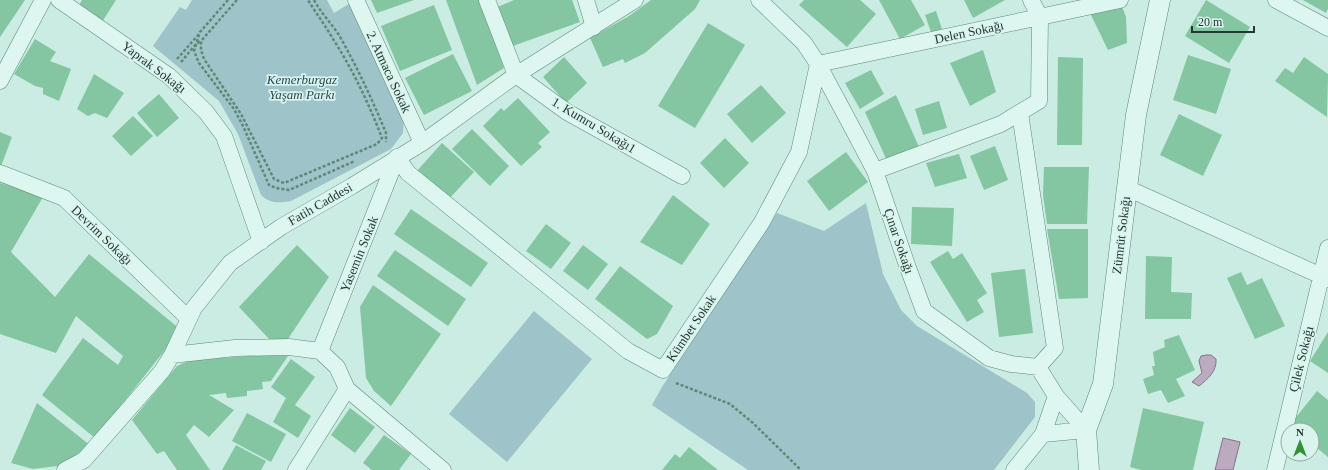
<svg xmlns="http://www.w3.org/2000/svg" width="1328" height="470" viewBox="0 0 1328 470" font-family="'Times New Roman',serif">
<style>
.green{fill:#9ec3c9}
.water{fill:#bbaac0;stroke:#88718e}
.building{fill:#83c6a1}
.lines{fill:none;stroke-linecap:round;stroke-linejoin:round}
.minor-casing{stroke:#608776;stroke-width:17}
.tertiary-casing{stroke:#608776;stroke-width:21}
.path{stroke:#608776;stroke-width:2.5;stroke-dasharray:3 2;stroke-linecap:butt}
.minor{stroke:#ddf7f0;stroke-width:16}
.tertiary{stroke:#ddf7f0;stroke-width:20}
.labels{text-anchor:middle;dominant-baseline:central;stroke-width:3.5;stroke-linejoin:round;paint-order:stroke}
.street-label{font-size:13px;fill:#22392e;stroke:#d9f3ed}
.park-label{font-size:13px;font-style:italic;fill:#2a4853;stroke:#d9f3ed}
</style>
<rect width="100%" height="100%" fill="#caece3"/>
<path class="green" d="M 192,0 L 327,0 L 334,13 L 352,2 L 404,117 L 403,133 L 391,149 L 291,201 C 279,203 270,204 261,195 L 238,134 L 219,101 L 153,46 L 180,7 L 186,10 Z
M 866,203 L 883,274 L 901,310 L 917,326 L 1027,393 L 1035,402 L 1035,417 L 994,470 L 748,470 L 652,405 L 662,387 L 777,213 L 824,231 Z
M 534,311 L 592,359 L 507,462 L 449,414 Z"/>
<path class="water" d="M 1206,355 L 1211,355 L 1216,359 C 1217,371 1208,379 1199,386 L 1192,382 L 1202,373 L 1199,361 L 1201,356 Z
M 1223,438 L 1240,442 L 1233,470 L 1215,470 Z"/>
<path class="building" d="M 0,0 L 25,0 L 0,37 Z
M 82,0 L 116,0 L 102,22 L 78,7 Z
M 371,0 L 414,0 L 377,13 Z
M 446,0 L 480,0 L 504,68 L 477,85 Z
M 514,0 L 572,0 L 580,22 L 510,47 L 495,8 Z
M 651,0 L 700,0 L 695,9 L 645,53 L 625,63 L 623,59 L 603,67 L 590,38 L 629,16 Z
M 804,0 L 860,0 L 876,14 L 847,47 L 799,5 Z
M 879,0 L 911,0 L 925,25 L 900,39 Z
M 964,0 L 1005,0 L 973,18 Z
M 1206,0 L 1250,27 L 1229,63 L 1185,36 Z
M 1303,0 L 1328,0 L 1328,9 L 1326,13 Z
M 1121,4 L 1126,17 L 1127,43 L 1108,50 L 1090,13 Z
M 434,5 L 452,50 L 400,71 L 381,26 Z
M 936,11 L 942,29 L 931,32 L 925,15 Z
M 708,23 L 745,45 L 695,128 L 658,106 Z
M 35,39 L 56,52 L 50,61 L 71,69 L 59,101 L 43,94 L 43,88 L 35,86 L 14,74 Z
M 983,50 L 996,92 L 970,106 L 950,63 Z
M 453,54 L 472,91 L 424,115 L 405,78 Z
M 1188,55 L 1231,69 L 1216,114 L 1173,100 Z
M 564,57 L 587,83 L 566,103 L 543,77 Z
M 1058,57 L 1083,58 L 1082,145 L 1057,145 Z
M 1304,57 L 1328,74 L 1327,117 L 1275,81 L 1285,68 L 1293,73 Z
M 871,70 L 884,94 L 860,109 L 845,83 Z
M 94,74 L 124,93 L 107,118 L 95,113 L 88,116 L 77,109 Z
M 761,85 L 786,113 L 752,143 L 727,114 Z
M 159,94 L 179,118 L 157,137 L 137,113 Z
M 896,95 L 919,147 L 888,163 L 865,112 Z
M 518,98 L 550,132 L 538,143 L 542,147 L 521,166 L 483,126 L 501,108 L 504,111 Z
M 939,101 L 947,128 L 923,135 L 915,109 Z
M 1179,114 L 1222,135 L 1203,176 L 1160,155 Z
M 133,116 L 153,136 L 131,156 L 112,136 Z
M 472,129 L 509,166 L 490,186 L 452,149 Z
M 0,132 L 12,137 L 0,169 Z
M 725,138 L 749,163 L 724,188 L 700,163 Z
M 442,143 L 474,172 L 447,201 L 416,172 Z
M 995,146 L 1008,180 L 984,190 L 970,156 Z
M 846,152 L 868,182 L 829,211 L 807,181 Z
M 959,154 L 967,178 L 935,187 L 926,163 Z
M 1044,167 L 1089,167 L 1087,224 L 1047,224 L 1043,195 Z
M 0,183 L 43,197 L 11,252 L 55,297 L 89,254 L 181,330 L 95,438 L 42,395 L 83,338 L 118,365 L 123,356 L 76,316 L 56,353 L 0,334 Z
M 673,195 L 710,224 L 682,265 L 640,242 Z
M 912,207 L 954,208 L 952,246 L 911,244 Z
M 411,209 L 488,263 L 471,287 L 394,234 Z
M 546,224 L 571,243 L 551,269 L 526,251 Z
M 1047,229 L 1088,229 L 1088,298 L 1059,299 Z
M 297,245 L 329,277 L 288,339 L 272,342 L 239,307 Z
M 583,245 L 608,264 L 588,290 L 563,271 Z
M 395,250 L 466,299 L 448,326 L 377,276 Z
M 948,251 L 953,259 L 962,253 L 987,293 L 977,300 L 984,312 L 967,322 L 930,262 Z
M 1146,256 L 1172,257 L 1171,292 L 1192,293 L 1191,319 L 1145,319 Z
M 620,266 L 673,306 L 657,334 L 647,339 L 595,299 Z
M 1025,269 L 1033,333 L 999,337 L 991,273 Z
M 1241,272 L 1247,285 L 1262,278 L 1285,326 L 1255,339 L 1227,278 Z
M 373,285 L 441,334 L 391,406 L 374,391 L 366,378 L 360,307 Z
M 1328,332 L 1328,373 L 1310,361 Z
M 1179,335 L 1195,370 L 1176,379 L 1185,396 L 1168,403 L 1161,390 L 1148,394 L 1143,379 L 1154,375 L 1152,366 L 1155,366 L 1153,352 L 1165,347 L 1164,340 Z
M 290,353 L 271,381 L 262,382 L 263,389 L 247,391 L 247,396 L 227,398 L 226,393 L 209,395 L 234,410 L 209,437 L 194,425 L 186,435 L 210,470 L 177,470 L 164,451 L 157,454 L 132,420 L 177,366 L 190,360 Z
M 291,359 L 315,377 L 295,405 L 311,416 L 298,438 L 273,422 L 286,398 L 271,387 Z
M 1317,391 L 1328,400 L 1328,457 L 1312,444 L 1312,430 L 1294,430 L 1289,426 Z
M 37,403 L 91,446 L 57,466 L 33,469 L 11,463 Z
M 350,408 L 375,427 L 355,453 L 331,435 Z
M 1143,408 L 1204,422 L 1193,470 L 1141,470 L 1130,467 Z
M 247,413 L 286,434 L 271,462 L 232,441 Z
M 384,435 L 411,454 L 399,470 L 372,470 L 363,463 Z
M 236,445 L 266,461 L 261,470 L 222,470 Z
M 689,447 L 718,470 L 662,470 L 675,454 L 680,458 Z"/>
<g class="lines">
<g class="minor-casing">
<path id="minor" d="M 59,0 L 169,76 L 206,112 L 224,136 L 261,242
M 356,0 L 422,143
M 487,0 L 516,75 L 567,112 L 682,176
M 586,0 L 594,27
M 759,0 L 804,43 L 818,64 L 855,133 L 875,171 L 907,265 L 924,311 L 989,358 L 1011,364 L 1038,367 L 1056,396 L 1086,430
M 1276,0 L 1328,28
M 0,81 L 43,0
M 1020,113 L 1055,348 L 1038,367
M 397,157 L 408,173 L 628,351 L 663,370 L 762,222 L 799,152 L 818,64 L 1120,0
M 875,171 L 1001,124 L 1039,101 L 1040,17 L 1031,0
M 0,173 L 64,198 L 189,319
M 1127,188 L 1328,279
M 320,351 L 397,157
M 172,355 L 235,348 L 289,347 L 320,351 L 337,367 L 347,389 L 443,470
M 1043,434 L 1056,396
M 65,470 L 84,460 L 162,371 L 172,355 L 194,308 L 230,263 L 281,227 L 352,186 L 422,143 L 516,75 L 635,0
M 296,470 L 347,389
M 1014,470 L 1043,434 L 1086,430
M 1275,470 L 1328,248"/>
</g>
<g class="tertiary-casing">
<path id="tertiary" d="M 1089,470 L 1086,430 L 1103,384 L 1136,115 L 1160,0"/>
</g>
<path class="path" d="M 228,0 L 200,32 L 194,51 L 199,63 L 234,109 L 243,126 L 269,185 L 276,188 L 289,190 L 355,161
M 237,0 L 201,41 L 201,50 L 204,59 L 241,114 L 274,179 L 284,183 L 377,144 L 382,138 C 369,104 353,70 333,39 C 325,25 316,13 308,0
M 314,0 C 321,13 331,23 339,35 C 357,67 372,99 386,133 L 386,142
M 177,59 L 199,34
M 181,62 L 196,44 L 201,41
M 676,383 L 730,404 L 753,423 L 801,470"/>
<use href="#minor" class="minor"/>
<use href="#tertiary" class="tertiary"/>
</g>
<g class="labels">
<g class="street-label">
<text transform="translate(969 32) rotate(-12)">Delen Sokağı</text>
<text transform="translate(154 67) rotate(37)">Yaprak Sokağı</text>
<text transform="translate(389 72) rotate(65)">2. Atmaca Sokak</text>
<text transform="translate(594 125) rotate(31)">1. Kumru Sokağı1</text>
<text transform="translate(320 204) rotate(-30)">Fatih Caddesi</text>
<text transform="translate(102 235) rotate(44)">Devrim Sokağı</text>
<text transform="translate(1121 235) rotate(-83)">Zümrüt Sokağı</text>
<text transform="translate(899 241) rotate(71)">Çınar Sokağı</text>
<text transform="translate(359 254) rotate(-68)">Yasemin Sokak</text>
<text transform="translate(691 328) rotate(-56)">Kümbet Sokak</text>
<text transform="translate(1301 359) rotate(-76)">Çilek Sokağı</text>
</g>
<g class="park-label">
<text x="302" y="79">Kemerburgaz<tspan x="302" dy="15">Yaşam Parkı</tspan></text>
</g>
</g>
<g transform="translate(1300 442)"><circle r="19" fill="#d9f3ed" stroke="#90a9a1"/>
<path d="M0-3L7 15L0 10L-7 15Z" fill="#349137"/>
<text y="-6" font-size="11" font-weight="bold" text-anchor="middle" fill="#22392e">N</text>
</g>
<path d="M1192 26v6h62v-6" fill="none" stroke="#22392e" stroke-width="2"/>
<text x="1198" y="26" font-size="12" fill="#22392e" stroke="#d9f3ed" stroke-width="3" paint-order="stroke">20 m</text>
</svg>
